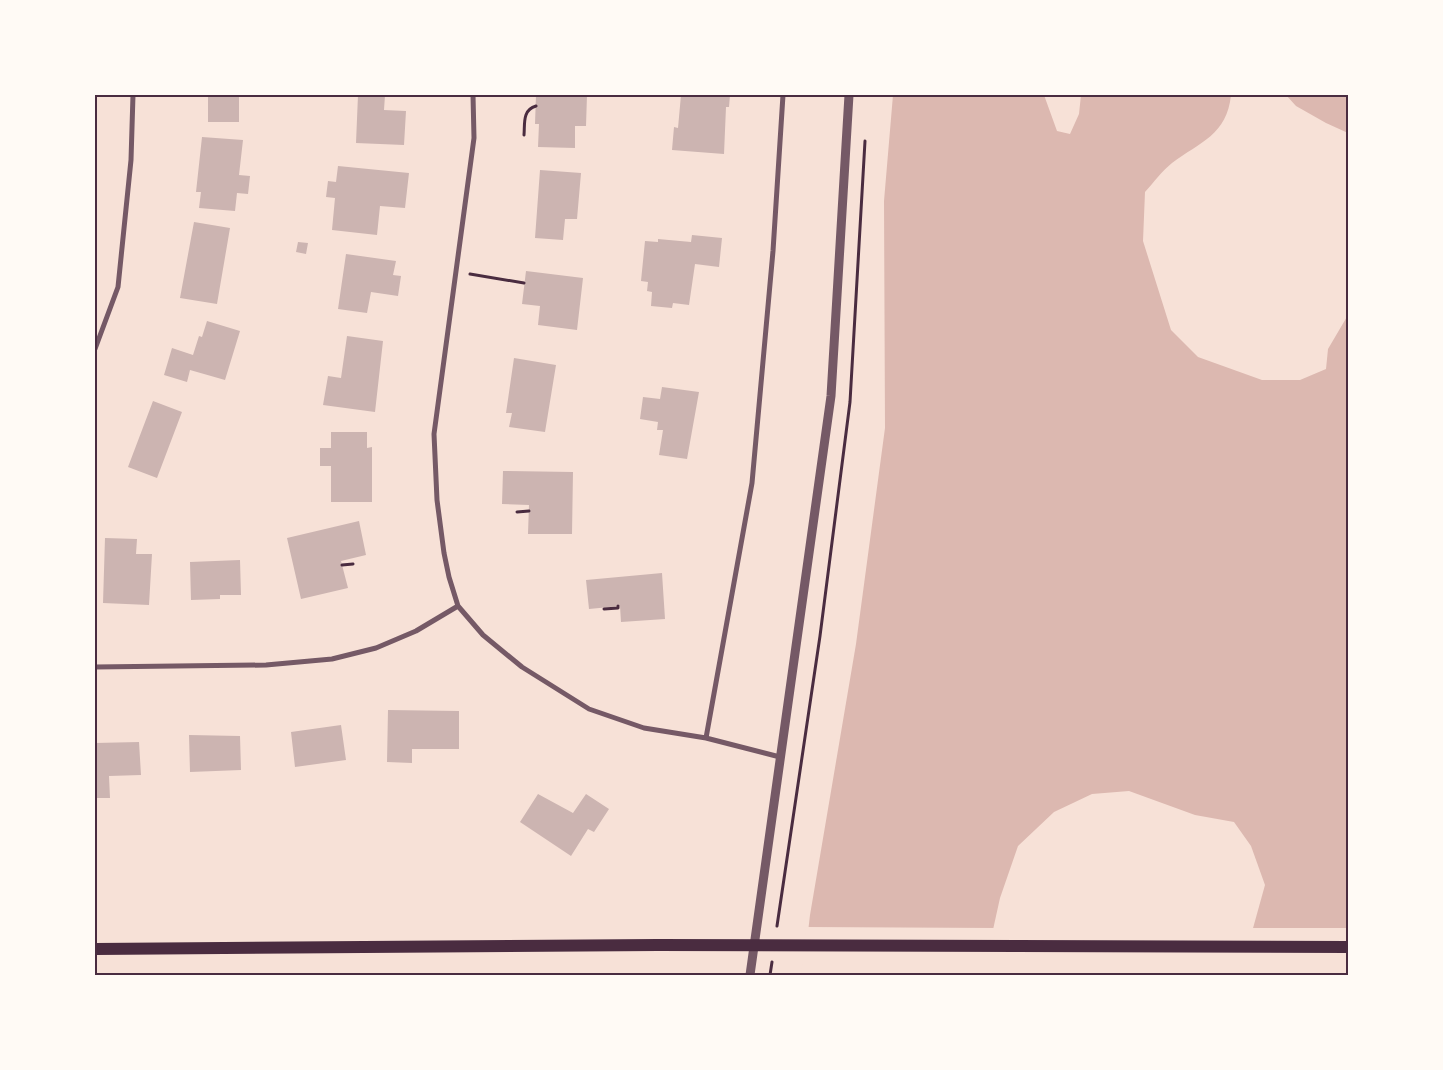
<svg xmlns="http://www.w3.org/2000/svg" width="1443" height="1070" viewBox="0 0 1443 1070" font-family="Rubik,sans-serif">
<style>
.water{fill:#dcb8b0}
.pier{fill:#f7e1d7}
.building{fill:#ccb4b1}
.lines{fill:none;stroke-linecap:round;stroke-linejoin:round}
.path{stroke:#4a2c40;stroke-width:3}
.minor{stroke:#755966;stroke-width:5}
.tertiary{stroke:#755966;stroke-width:9}
.primary{stroke:#4a2c40;stroke-width:12}
.neatline{fill:none;stroke:#4a2c40;stroke-width:2}
</style>
<rect width="100%" height="100%" fill="#f7e1d7"/>
<path class="water" d="M 893,95 L 1044,95 L 1057,131 L 1070,134 L 1079,114 L 1081,95 L 1231,95 C 1227,135 1200,142 1172,163 C 1162,171 1154,182 1145,192 L 1143,241 L 1171,330 L 1198,357 L 1262,380 L 1300,380 L 1326,369 L 1328,349 L 1348,315 L 1348,975 L 1240,975 L 1265,885 L 1251,846 L 1234,822 L 1195,815 L 1129,791 L 1092,794 L 1054,812 L 1018,846 L 1000,898 L 983,975 L 803,975 L 810,915 L 856,644 L 885,428 L 884,201 Z
M 1286,95 L 1348,95 L 1348,133 L 1326,123 L 1296,106 Z"/>
<path class="pier" d="M 806,927 L 996,928 L 986,975 L 801,975 Z
M 1251,928 L 1348,928 L 1348,975 L 1237,975 Z"/>
<path class="building" d="M 202,95 L 239,95 L 239,122 L 208,122 L 208,97 L 202,97 Z
M 358,95 L 385,95 L 384,110 L 406,111 L 404,145 L 356,143 Z
M 536,95 L 587,95 L 586,126 L 575,126 L 575,148 L 538,147 L 539,124 L 535,124 Z
M 681,95 L 730,95 L 729,107 L 726,107 L 724,154 L 672,150 L 674,127 L 678,128 Z
M 202,137 L 243,140 L 239,175 L 250,176 L 248,194 L 237,193 L 235,211 L 199,208 L 201,192 L 196,192 Z
M 338,166 L 409,173 L 405,208 L 380,206 L 377,235 L 332,230 L 335,198 L 326,197 L 328,181 L 336,182 Z
M 540,170 L 581,173 L 577,219 L 565,219 L 563,240 L 535,238 Z
M 194,222 L 230,228 L 217,304 L 180,298 Z
M 692,235 L 722,238 L 719,267 L 695,264 L 689,305 L 673,303 L 672,308 L 651,306 L 652,292 L 647,291 L 648,282 L 641,281 L 645,241 L 658,242 L 658,239 L 691,242 Z
M 298,242 L 308,243 L 306,254 L 296,252 Z
M 346,254 L 396,261 L 393,275 L 401,276 L 398,296 L 371,292 L 367,313 L 338,309 Z
M 526,271 L 583,278 L 577,330 L 538,325 L 540,306 L 522,304 Z
M 207,321 L 240,331 L 225,380 L 190,370 L 187,382 L 164,375 L 172,348 L 193,355 L 199,336 L 202,337 Z
M 347,336 L 383,341 L 375,412 L 323,405 L 328,376 L 341,378 Z
M 514,358 L 556,365 L 545,432 L 509,427 L 512,413 L 506,413 Z
M 662,387 L 699,392 L 687,459 L 659,455 L 663,430 L 657,430 L 658,422 L 640,419 L 643,397 L 660,399 Z
M 153,401 L 182,412 L 157,478 L 128,467 Z
M 331,432 L 367,432 L 367,448 L 372,447 L 372,502 L 331,502 L 331,466 L 320,466 L 320,448 L 331,448 Z
M 503,471 L 573,472 L 572,534 L 528,534 L 529,505 L 502,504 Z
M 359,521 L 366,555 L 341,561 L 348,588 L 301,599 L 287,538 Z
M 105,538 L 137,539 L 136,554 L 152,554 L 149,605 L 103,603 Z
M 240,560 L 241,595 L 220,595 L 220,599 L 191,600 L 190,562 Z
M 662,573 L 665,619 L 621,622 L 620,606 L 589,609 L 586,580 Z
M 388,710 L 459,711 L 459,749 L 412,749 L 412,763 L 387,762 Z
M 341,725 L 346,760 L 295,767 L 291,732 Z
M 189,735 L 240,736 L 241,770 L 190,772 Z
M 139,742 L 141,775 L 109,776 L 110,798 L 95,798 L 95,743 Z
M 538,794 L 573,813 L 586,794 L 609,809 L 594,832 L 588,829 L 571,856 L 520,822 Z"/>
<g class="lines">
<path class="path" d="M 524,135 C 525,124 522,110 536,106
M 470,274 L 524,283
M 517,512 L 529,511
M 342,565 L 353,564
M 604,609 L 618,608 L 618,606
M 777,926 L 820,636 L 850,402 L 865,141
M 770,975 L 772,962"/>
<path class="minor" d="M 473,95 L 474,138 L 434,434 L 437,500 L 444,553 L 449,577 L 458,606 L 483,635 L 522,667 L 589,709 L 644,728 L 706,738 L 780,757
M 95,349 L 118,287 L 131,160 L 133,95
M 95,667 L 266,665 L 332,659 L 376,648 L 416,631 L 458,606
M 706,738 L 752,483 L 773,251 L 783,95"/>
<path class="tertiary" d="M 750,975 L 831,396 L 849,95"/>
<path class="primary" d="M 95,949 L 658,945 L 1348,947"/>
</g>
<rect width="1443" height="1070" fill="none" stroke="#fffaf5" stroke-width="192"/>
<rect x="96" y="96" width="1251" height="878" class="neatline"/>
</svg>
